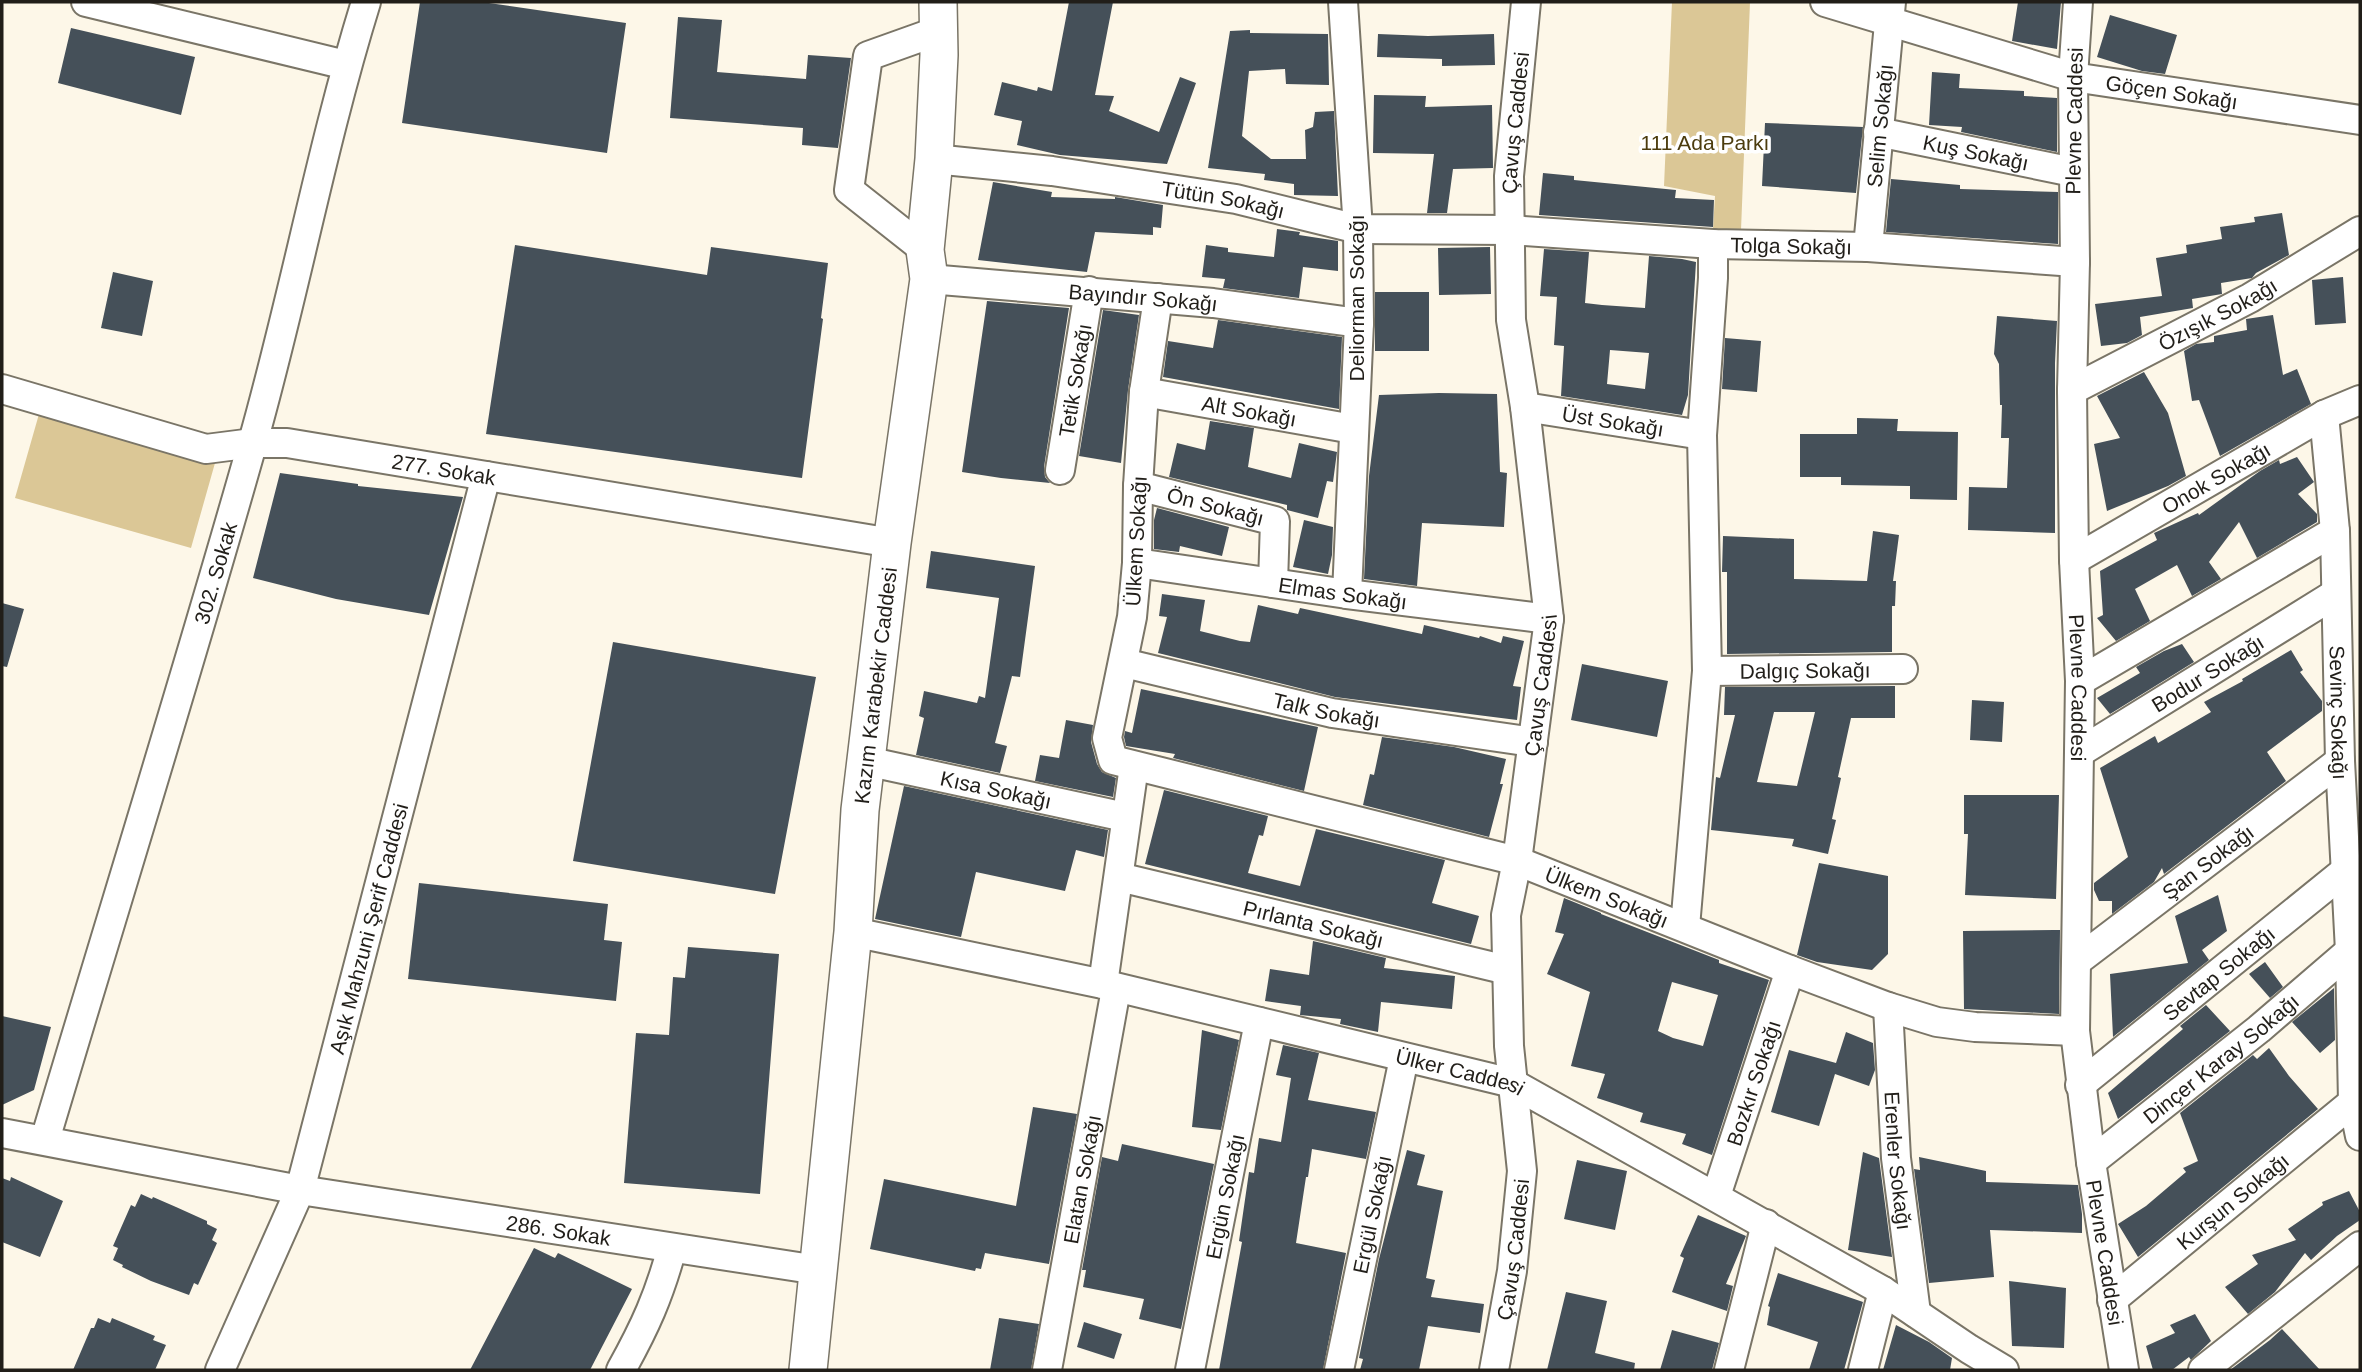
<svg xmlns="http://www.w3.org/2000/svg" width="2362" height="1372" viewBox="0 0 2362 1372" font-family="Arial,sans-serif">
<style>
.green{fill:#dbc796}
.building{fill:#455059;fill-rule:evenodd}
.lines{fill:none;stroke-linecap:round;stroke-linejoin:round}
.minor-casing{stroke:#7a7567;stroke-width:32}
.major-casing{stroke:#7a7567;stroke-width:40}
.minor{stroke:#fff;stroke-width:28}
.major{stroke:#fff;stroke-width:37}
.labels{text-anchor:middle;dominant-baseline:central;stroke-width:7;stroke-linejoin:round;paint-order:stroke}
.street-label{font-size:21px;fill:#211e19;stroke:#fff}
.park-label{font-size:21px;fill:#4c3c0e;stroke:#fff}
</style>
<rect width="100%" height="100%" fill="#fdf7e8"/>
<path class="green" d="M 1672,2 L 1750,2 L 1741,230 L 1713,229 L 1715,196 L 1664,186 Z
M 39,414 L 215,463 L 191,548 L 15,498 Z"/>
<path class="building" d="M 420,2 L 482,2 L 626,23 L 607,153 L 402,123 Z
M 1069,2 L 1113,2 L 1095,95 L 1114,96 L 1109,111 L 1159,132 L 1180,77 L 1196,83 L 1167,164 L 1060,155 L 1017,145 L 1022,121 L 994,115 L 1002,82 L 1037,91 L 1038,87 L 1052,91 Z
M 2018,2 L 2061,2 L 2057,49 L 2012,41 Z
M 2110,15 L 2177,35 L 2165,74 L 2142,71 L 2097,57 Z
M 678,17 L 722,20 L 717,72 L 806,79 L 808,55 L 851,58 L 838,148 L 802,145 L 803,128 L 670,118 Z
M 71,28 L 195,57 L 181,115 L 58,83 Z
M 1250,30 L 1250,33 L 1328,34 L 1329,85 L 1286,84 L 1285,69 L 1249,71 L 1242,136 L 1271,159 L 1306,159 L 1305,130 L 1313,127 L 1315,112 L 1334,111 L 1338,196 L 1294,195 L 1294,184 L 1264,180 L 1265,174 L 1208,168 L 1230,31 Z
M 1378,34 L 1428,36 L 1494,34 L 1495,65 L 1442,66 L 1442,59 L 1377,57 Z
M 1932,72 L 1960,74 L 1959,88 L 2024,91 L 2024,96 L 2057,98 L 2057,152 L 1961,132 L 1962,127 L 1929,125 Z
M 1374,95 L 1426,96 L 1425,107 L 1492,105 L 1493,168 L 1453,169 L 1447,213 L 1427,213 L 1434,154 L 1373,153 Z
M 1765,123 L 1863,127 L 1856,193 L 1762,186 Z
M 1543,173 L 1574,176 L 1574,180 L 1676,190 L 1675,198 L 1714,200 L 1713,227 L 1539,215 Z
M 1891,179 L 1960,185 L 1960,189 L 2058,192 L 2058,244 L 1886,232 Z
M 993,182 L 1052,192 L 1051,197 L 1115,199 L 1115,197 L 1163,205 L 1161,228 L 1153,227 L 1153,235 L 1095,232 L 1087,272 L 978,260 Z
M 2282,213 L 2289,255 L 2256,273 L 2252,278 L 2221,283 L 2222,294 L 2192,299 L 2193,308 L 2140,317 L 2142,335 L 2127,343 L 2101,346 L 2095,304 L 2162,296 L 2156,258 L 2187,253 L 2186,245 L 2222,239 L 2220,227 L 2255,222 L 2254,217 Z
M 1277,229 L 1300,232 L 1299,235 L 1338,241 L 1338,271 L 1303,267 L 1299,298 L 1223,288 L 1225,279 L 1202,277 L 1206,245 L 1228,248 L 1228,252 L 1274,257 Z
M 515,245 L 707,275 L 711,247 L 828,263 L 821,318 L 823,319 L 802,478 L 486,434 Z
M 1490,247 L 1491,294 L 1439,295 L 1438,248 Z
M 1544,249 L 1589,252 L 1585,303 L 1602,305 L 1645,308 L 1649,256 L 1682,259 L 1696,262 L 1688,395 L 1682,415 L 1561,396 L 1564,346 L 1554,345 L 1557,297 L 1540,296 ZM 1610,350 L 1649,353 L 1645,389 L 1607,384 Z
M 113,272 L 153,281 L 142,336 L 101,328 Z
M 2343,277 L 2346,323 L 2315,325 L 2312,280 Z
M 1375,292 L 1429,292 L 1429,351 L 1375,351 Z
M 987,301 L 1069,308 L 1044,467 L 1045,477 L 1050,483 L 1001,478 L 962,472 Z
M 1103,310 L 1139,315 L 1128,390 L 1121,463 L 1079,456 Z
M 2273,315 L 2283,375 L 2297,369 L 2311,404 L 2220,456 L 2199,400 L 2192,401 L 2184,351 L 2196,344 L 2214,342 L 2214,336 L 2247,330 L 2246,319 Z
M 1997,316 L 2057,321 L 2055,363 L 2055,533 L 1968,530 L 1969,487 L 2007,488 L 2009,438 L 2001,438 L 2002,405 L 2000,405 L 1999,364 L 1994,354 Z
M 1218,320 L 1342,337 L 1339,409 L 1163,377 L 1168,341 L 1213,348 Z
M 1725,338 L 1761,341 L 1757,392 L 1722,389 Z
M 2144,372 L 2168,413 L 2186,476 L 2168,486 L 2107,511 L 2094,444 L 2120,438 L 2097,396 Z
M 1439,393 L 1497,394 L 1500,472 L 1507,473 L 1504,527 L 1422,523 L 1417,586 L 1364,579 L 1369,476 L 1379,395 Z
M 1857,418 L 1898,419 L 1897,431 L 1958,432 L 1957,500 L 1910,499 L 1910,486 L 1841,485 L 1841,477 L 1800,477 L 1800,434 L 1857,434 Z
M 1210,421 L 1254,428 L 1248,467 L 1291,478 L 1299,443 L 1337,452 L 1333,482 L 1327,481 L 1318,518 L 1287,510 L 1287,505 L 1169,477 L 1177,443 L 1205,450 Z
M 2297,457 L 2314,482 L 2298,494 L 2317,514 L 2317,522 L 2257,558 L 2239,522 L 2209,562 L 2221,579 L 2192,596 L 2177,565 L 2135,589 L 2150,621 L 2116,641 L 2097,618 L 2103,615 L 2100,571 L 2157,540 L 2154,533 L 2198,513 L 2199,515 L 2260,471 L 2279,460 L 2280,464 Z
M 280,473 L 358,484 L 358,486 L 463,497 L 429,615 L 336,599 L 253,578 Z
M 1157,508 L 1229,527 L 1222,556 L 1180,546 L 1179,552 L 1154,549 L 1154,520 Z
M 1304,520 L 1333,527 L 1332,555 L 1328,574 L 1293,567 Z
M 1873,531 L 1899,535 L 1893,581 L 1896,581 L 1895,606 L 1892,606 L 1892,652 L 1727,654 L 1727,572 L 1722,572 L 1723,536 L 1794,539 L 1794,579 L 1867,581 Z
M 931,551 L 1035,566 L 1020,677 L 1012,676 L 995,743 L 1007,746 L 1000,773 L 916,755 L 924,718 L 919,716 L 924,691 L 977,703 L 979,696 L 985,698 L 999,598 L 926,588 Z
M 1162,594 L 1205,600 L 1200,631 L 1240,641 L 1250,642 L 1258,605 L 1298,614 L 1300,608 L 1422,634 L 1424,625 L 1479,638 L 1480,636 L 1501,643 L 1503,636 L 1524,641 L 1513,686 L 1521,687 L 1517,720 L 1335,697 L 1158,653 L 1167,617 L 1159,616 Z
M 2,603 L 24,609 L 7,667 L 2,666 Z
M 613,642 L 816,677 L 775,894 L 573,861 Z
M 2182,644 L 2194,662 L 2110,714 L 2097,698 L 2140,673 L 2136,667 L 2164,651 Z
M 2291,650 L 2303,670 L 2300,672 L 2322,701 L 2322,711 L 2267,752 L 2286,781 L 2164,874 L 2162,868 L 2154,882 L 2112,914 L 2112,901 L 2099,901 L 2094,890 L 2094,883 L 2128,857 L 2100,768 L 2155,736 L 2158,743 L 2211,712 L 2204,702 L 2243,681 L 2242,679 Z
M 1582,664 L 1668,681 L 1657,737 L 1571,720 Z
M 1895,686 L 1895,718 L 1851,718 L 1838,777 L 1841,778 L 1832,819 L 1836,820 L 1828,854 L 1792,846 L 1794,839 L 1711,830 L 1716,777 L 1720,778 L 1735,715 L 1724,715 L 1725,687 ZM 1774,712 L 1815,712 L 1797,786 L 1757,782 Z
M 1141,689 L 1318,727 L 1304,791 L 1173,758 L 1175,754 L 1126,746 L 1124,737 L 1125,731 L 1132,733 Z
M 1972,700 L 2004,702 L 2002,742 L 1970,740 Z
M 1066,720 L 1093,725 L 1091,742 L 1097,764 L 1102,772 L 1116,778 L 1113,797 L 1035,781 L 1040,755 L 1059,758 Z
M 1382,737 L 1454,747 L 1506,759 L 1500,784 L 1503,784 L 1489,837 L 1363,805 L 1370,774 L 1374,775 Z
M 904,786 L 1108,830 L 1104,857 L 1076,850 L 1065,891 L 976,872 L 961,937 L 875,919 Z
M 1164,790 L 1268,816 L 1263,836 L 1259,835 L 1248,873 L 1300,886 L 1316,829 L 1445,860 L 1432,903 L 1479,916 L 1471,944 L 1145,864 Z
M 1964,795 L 2059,795 L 2056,899 L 1965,895 L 1968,834 L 1964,834 Z
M 1819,863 L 1888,876 L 1888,954 L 1872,970 L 1817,962 L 1797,955 Z
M 419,883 L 608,904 L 604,940 L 622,942 L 616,1001 L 408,979 Z
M 2218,895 L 2227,931 L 2202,950 L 2209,960 L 2113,1037 L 2110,974 L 2188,963 L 2175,916 Z
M 1564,898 L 1601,913 L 1601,914 L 1719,960 L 1719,963 L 1769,980 L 1712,1155 L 1682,1144 L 1686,1134 L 1640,1122 L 1643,1113 L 1597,1098 L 1605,1074 L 1571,1066 L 1590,992 L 1547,974 L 1564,934 L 1555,932 ZM 1672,982 L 1718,995 L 1703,1046 L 1673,1038 L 1658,1031 Z
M 2054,930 L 2060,930 L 2059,1014 L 1964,1009 L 1963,931 Z
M 1313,941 L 1386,958 L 1384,968 L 1455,976 L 1452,1009 L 1381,1002 L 1378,1032 L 1340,1024 L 1341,1019 L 1300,1015 L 1301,1006 L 1265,1001 L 1270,969 L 1309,975 Z
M 688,947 L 779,954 L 760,1194 L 624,1183 L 636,1033 L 669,1035 L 673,977 L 685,978 Z
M 2265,962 L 2283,987 L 2270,998 L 2249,974 Z
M 2334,988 L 2335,1040 L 2320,1053 L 2292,1022 Z
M 2206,1005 L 2230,1031 L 2118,1119 L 2108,1093 L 2183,1029 L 2180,1026 Z
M 2,1016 L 51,1027 L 34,1090 L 2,1105 Z
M 1202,1030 L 1239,1040 L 1221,1130 L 1192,1127 Z
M 1846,1032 L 1873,1043 L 1875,1070 L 1869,1086 L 1835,1074 L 1819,1126 L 1771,1112 L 1789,1050 L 1836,1063 Z
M 1283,1045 L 1319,1053 L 1308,1100 L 1376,1112 L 1366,1159 L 1312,1149 L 1308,1177 L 1306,1177 L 1296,1243 L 1346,1253 L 1323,1370 L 1219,1370 L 1242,1242 L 1239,1241 L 1249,1172 L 1254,1173 L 1259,1138 L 1281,1142 L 1291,1078 L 1276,1075 Z
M 2269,1048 L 2289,1076 L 2318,1109 L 2138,1257 L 2118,1224 L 2146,1206 L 2186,1172 L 2183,1168 L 2198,1161 L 2180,1113 L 2253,1055 L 2257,1059 Z
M 1033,1107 L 1077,1114 L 1049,1264 L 985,1253 L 981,1269 L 976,1268 L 975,1271 L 870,1249 L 884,1179 L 1016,1206 Z
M 1122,1144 L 1214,1164 L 1181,1329 L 1139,1319 L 1144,1299 L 1083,1287 L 1086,1270 L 1082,1270 L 1102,1157 L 1118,1161 Z
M 1407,1150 L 1425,1155 L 1417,1185 L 1443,1191 L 1426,1278 L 1435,1280 L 1431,1297 L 1484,1304 L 1480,1333 L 1428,1326 L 1419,1370 L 1360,1370 L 1363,1359 L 1359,1358 L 1379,1259 Z
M 1863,1152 L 1879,1158 L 1892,1257 L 1848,1250 Z
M 1919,1157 L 1986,1171 L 1986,1182 L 2078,1185 L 2082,1214 L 2082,1233 L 1990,1230 L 1994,1277 L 1929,1283 L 1914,1169 L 1920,1170 Z
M 1577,1160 L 1627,1171 L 1615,1230 L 1564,1219 Z
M 11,1177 L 63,1201 L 40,1257 L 2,1242 L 2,1178 L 10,1181 Z
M 2349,1191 L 2360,1212 L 2360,1220 L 2337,1236 L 2311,1260 L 2305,1253 L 2275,1292 L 2248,1314 L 2225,1287 L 2258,1264 L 2252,1255 L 2296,1240 L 2288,1229 L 2323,1205 L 2322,1202 Z
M 141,1194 L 152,1199 L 153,1197 L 176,1207 L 207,1221 L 207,1224 L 217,1229 L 212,1240 L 217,1243 L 198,1285 L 194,1283 L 189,1295 L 151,1281 L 122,1267 L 123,1265 L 113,1260 L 118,1248 L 113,1246 L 131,1205 L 135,1207 Z
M 1698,1215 L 1746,1236 L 1726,1284 L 1733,1286 L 1727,1311 L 1672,1292 L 1684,1258 L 1680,1256 Z
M 534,1248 L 555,1258 L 558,1253 L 632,1289 L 590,1370 L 470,1370 Z
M 1778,1273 L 1863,1302 L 1844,1370 L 1809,1370 L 1818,1342 L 1767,1325 L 1770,1307 L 1768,1306 Z
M 2009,1281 L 2066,1288 L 2064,1348 L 2012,1346 Z
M 1566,1292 L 1607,1301 L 1595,1353 L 1635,1363 L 1634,1370 L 1547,1370 Z
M 2195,1314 L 2211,1341 L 2191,1360 L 2189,1357 L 2172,1370 L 2153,1370 L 2146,1346 L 2175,1333 L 2170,1325 Z
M 98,1318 L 110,1323 L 112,1318 L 155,1336 L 153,1340 L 166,1345 L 155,1370 L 73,1370 L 91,1328 L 94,1328 Z
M 999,1318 L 1039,1324 L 1031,1370 L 990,1370 Z
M 1084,1322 L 1122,1334 L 1114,1359 L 1077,1347 Z
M 1896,1325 L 1929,1342 L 1952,1358 L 1950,1370 L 1883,1370 Z
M 2282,1329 L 2320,1370 L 2230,1370 L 2270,1340 Z
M 1672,1330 L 1719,1343 L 1712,1370 L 1660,1370 Z"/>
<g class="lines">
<g class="minor-casing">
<g id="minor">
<path d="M 86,2 L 346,65"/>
<path d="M 1343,2 L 1358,229 L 1359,323 L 1347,594"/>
<path id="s1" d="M 1825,2 L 2073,77 L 2360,120"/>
<path id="s2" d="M 2078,2 L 2073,77 L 2075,262 L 2072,390 L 2074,560 L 2080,681 L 2075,1031 L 2091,1162 L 2124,1370"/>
<path id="s3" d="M 1878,132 L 2073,172"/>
<path id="s4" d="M 934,159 L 1052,171 L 1236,199 L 1358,229 L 1510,230 L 1713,244 L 1868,247 L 2075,262"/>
<path id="s5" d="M 1868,247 L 1891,2"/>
<path d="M 925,250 L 849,190 L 868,56 L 938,31"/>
<path id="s6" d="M 929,279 L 1213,303 L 1359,323"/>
<path id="s7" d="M 1158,298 L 1144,392 L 1138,486 L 1137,563 L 1132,617 L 1107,738 L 1113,760 L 1517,861 L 1790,970 L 1888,1007 L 1937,1022 L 1975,1027 L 2075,1031"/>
<path id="s8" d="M 2,389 L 206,449 L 253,443 L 287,443 L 892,543"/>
<path id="s9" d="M 2072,390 L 2250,298 L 2360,231"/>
<path id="s10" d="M 1144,392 L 1353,429"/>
<path id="s11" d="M 1525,407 L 1702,435"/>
<path id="s12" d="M 2324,415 L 2335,531 L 2340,761 L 2350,951 L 2353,1102 L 2360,1136"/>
<path id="s13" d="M 1060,470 L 1089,291"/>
<path id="s14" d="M 1138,486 L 1275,521 L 1273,583"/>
<path id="s15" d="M 2074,560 L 2324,415 L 2360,400"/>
<path id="s16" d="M 1137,563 L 1347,594 L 1549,619"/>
<path id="s17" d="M 1124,663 L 1332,713 L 1533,742"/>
<path id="s18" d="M 1707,671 L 1903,669"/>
<path d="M 2080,681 L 2335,531"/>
<path id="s19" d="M 2080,752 L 2335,594"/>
<path id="s20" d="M 866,761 L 1125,817"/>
<path id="s21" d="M 1119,877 L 1507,970"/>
<path d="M 1685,927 L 1707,671 L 1702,435 L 1713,278 L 1713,244"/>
<path id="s22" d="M 853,932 L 1103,984 L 1512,1083 L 1883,1291 L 1969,1349 L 2004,1370"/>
<path id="s23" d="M 2077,961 L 2340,761"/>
<path d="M 1103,984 L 1134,766"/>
<path id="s24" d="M 1888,1007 L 1896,1158 L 1916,1313"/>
<path id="s25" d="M 2080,1085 L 2345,871 L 2359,870"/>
<path id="s26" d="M 2,1133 L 300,1190 L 818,1270"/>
<path id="s27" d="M 45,1140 C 114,908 186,678 252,445 C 294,298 321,147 366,2"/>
<path id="s28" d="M 2091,1162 L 2259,1029 L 2350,951"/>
<path id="s29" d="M 1716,1196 L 1790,970"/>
<path id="s30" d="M 2112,1300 L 2353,1102"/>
<path id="s31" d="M 220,1370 L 300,1190 L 486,476"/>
<path d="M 621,1370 C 645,1327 659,1296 672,1248"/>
<path id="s32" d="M 1047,1370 L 1116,989"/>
<path id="s33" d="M 1190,1370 L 1259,1022"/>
<path id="s34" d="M 1339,1370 L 1404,1058"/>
<path id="s35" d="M 1494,1370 L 1512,1271 L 1522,1171 L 1509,1046 L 1506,915 L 1517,861 L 1549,619 L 1525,407 L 1511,320 L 1509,176 L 1526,2"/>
<path d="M 1729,1370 L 1766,1224"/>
<path d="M 1863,1370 L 1883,1291"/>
<path d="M 2203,1370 L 2360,1246"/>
</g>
</g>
<g class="major-casing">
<g id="major">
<path id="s36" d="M 808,1370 L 853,932 L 860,810 L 892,543 L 929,279 L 925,250 L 934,159 L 939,55 L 938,2"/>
</g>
</g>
<use href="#minor" class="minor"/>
<use href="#major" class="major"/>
</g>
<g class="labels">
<g class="street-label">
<text stroke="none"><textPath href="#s1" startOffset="359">Göçen Sokağı</textPath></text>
<text transform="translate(2074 121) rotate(-89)">Plevne Caddesi</text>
<text stroke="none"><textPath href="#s35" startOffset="1256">Çavuş Caddesi</textPath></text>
<text stroke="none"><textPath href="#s5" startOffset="122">Selim Sokağı</textPath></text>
<text stroke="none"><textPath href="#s3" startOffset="100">Kuş Sokağı</textPath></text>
<text stroke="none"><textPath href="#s4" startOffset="292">Tütün Sokağı</textPath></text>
<text stroke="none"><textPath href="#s4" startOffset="864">Tolga Sokağı</textPath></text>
<text stroke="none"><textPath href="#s6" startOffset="215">Bayındır Sokağı</textPath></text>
<text transform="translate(1356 298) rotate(-90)">Deliorman Sokağı</text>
<text stroke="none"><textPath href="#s9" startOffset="164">Özışık Sokağı</textPath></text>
<text stroke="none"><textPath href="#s13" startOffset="91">Tetik Sokağı</textPath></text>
<text stroke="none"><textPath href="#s10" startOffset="107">Alt Sokağı</textPath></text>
<text stroke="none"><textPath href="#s11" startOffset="89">Üst Sokağı</textPath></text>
<text stroke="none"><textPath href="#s8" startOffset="453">277. Sokak</textPath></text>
<text stroke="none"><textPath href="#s15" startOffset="164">Onok Sokağı</textPath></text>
<text stroke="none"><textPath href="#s14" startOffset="80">Ön Sokağı</textPath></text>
<text transform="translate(1136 541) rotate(-87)">Ülkem Sokağı</text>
<text stroke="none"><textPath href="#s27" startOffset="592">302. Sokak</textPath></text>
<text stroke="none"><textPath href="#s16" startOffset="208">Elmas Sokağı</textPath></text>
<text stroke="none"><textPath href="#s18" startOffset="98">Dalgıç Sokağı</textPath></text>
<text stroke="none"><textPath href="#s19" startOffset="150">Bodur Sokağı</textPath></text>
<text stroke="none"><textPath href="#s36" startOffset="688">Kazım Karabekir Caddesi</textPath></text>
<text stroke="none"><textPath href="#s35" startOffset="690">Çavuş Caddesi</textPath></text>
<text stroke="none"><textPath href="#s2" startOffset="686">Plevne Caddesi</textPath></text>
<text stroke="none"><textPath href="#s17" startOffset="208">Talk Sokağı</textPath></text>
<text stroke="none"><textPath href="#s12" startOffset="298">Sevinç Sokağı</textPath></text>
<text stroke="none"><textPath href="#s20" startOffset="133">Kısa Sokağı</textPath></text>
<text stroke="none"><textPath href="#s23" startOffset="164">Şan Sokağı</textPath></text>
<text stroke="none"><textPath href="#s7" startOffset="980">Ülkem Sokağı</textPath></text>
<text stroke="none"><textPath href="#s21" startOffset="200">Pırlanta Sokağı</textPath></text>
<text stroke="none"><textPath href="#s31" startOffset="467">Aşık Mahzuni Şerif Caddesi</textPath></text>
<text stroke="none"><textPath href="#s25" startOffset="178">Sevtap Sokağı</textPath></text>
<text stroke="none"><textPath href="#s28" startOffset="166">Dinçer Karay Sokağı</textPath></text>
<text stroke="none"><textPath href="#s22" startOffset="623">Ülker Caddesi</textPath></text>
<text stroke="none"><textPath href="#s29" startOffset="119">Bozkır Sokağı</textPath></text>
<text stroke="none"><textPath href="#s24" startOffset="154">Erenler Sokağı</textPath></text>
<text stroke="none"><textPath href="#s32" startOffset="194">Elatan Sokağı</textPath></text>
<text stroke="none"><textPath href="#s33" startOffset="177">Ergün Sokağı</textPath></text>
<text stroke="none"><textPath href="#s30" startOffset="156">Kurşun Sokağı</textPath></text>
<text stroke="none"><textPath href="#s34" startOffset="159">Ergül Sokağı</textPath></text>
<text stroke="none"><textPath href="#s26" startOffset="565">286. Sokak</textPath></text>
<text stroke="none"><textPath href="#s35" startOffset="122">Çavuş Caddesi</textPath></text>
<text stroke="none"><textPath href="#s2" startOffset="1253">Plevne Caddesi</textPath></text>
</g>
<g class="park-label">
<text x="1705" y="142">111 Ada Parkı</text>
</g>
</g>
<rect width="2362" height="1372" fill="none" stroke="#211e19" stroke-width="7"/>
</svg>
